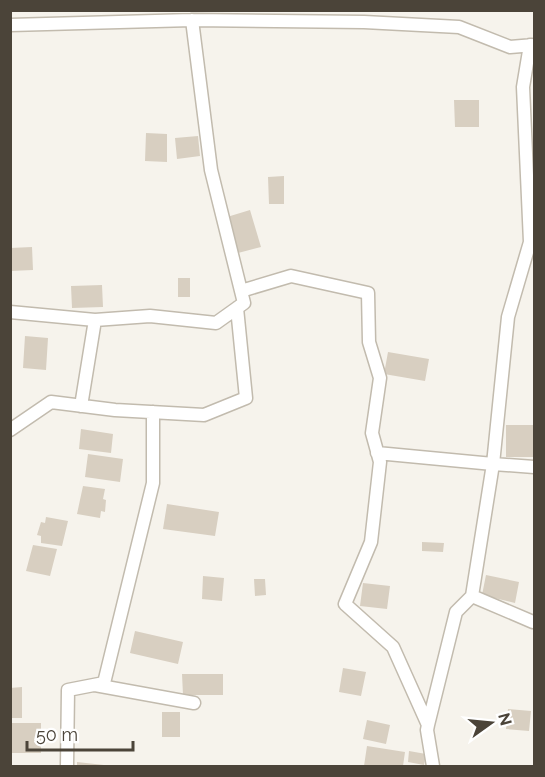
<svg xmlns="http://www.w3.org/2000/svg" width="545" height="777" viewBox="0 0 545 777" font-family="Raleway,sans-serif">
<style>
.building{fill:#d8cfc1}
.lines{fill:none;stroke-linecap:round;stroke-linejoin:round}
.minor-casing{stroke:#c2bbae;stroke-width:15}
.minor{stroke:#fff;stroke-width:12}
</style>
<rect width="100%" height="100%" fill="#f6f3ec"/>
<path class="building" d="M 454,100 L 479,100 L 479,127 L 455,127 Z
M 146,133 L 167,134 L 167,162 L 145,161 Z
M 198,136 L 200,156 L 177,159 L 175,138 Z
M 284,176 L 284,204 L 269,204 L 268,177 Z
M 250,210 L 261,247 L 238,253 L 227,217 Z
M 32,247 L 33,270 L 10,271 L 10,248 Z
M 178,278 L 190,278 L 190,297 L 178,297 Z
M 102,285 L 103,307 L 72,308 L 71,286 Z
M 25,336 L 48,338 L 46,370 L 23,368 Z
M 388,352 L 429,359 L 425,381 L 384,374 Z
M 506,425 L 534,425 L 534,457 L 506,457 Z
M 81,429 L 113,434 L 111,453 L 79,449 Z
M 88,454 L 123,459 L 120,482 L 85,477 Z
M 83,486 L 105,489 L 103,499 L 106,500 L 105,512 L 101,511 L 100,518 L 77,514 Z
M 167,504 L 219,512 L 215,536 L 163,529 Z
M 46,517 L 68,521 L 62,546 L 41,543 L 41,536 L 37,535 L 41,522 L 45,523 Z
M 422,542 L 444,543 L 443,552 L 422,551 Z
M 33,545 L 57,549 L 50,576 L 26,571 Z
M 486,575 L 519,582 L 515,603 L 482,595 Z
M 203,576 L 224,578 L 222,601 L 202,599 Z
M 254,579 L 265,579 L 266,595 L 255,596 Z
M 363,583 L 390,586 L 387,609 L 360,606 Z
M 135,631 L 183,642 L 178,664 L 130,653 Z
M 343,668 L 366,672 L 361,696 L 339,692 Z
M 182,674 L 223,674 L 223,695 L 183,695 Z
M 22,687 L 22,718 L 10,718 L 10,688 Z
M 508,709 L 531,711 L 529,731 L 506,729 Z
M 162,712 L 180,712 L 180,737 L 162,737 Z
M 367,720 L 390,725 L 386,744 L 363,739 Z
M 10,723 L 41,723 L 41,753 L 10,753 Z
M 367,746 L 405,752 L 403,766 L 364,766 Z
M 409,751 L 426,754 L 424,765 L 408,762 Z
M 77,762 L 104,765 L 104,766 L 77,766 Z"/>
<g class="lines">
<g class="minor-casing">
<path id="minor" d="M 10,25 L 192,20 L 364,22 L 459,27 L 510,47 L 534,45
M 241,291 L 291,276 L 368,293 L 369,342 L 380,378 L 372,433 L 380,462 L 371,542 L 345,604 L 393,647 L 428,725
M 10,312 L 95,320 L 150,316 L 216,323 L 244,303 L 211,170 L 192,20
M 81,406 L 95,320
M 10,430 L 51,402 L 115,410 L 204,415 L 246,398 L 237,308
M 377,453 L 493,464 L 534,467
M 472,596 L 533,622 L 534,622
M 95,685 L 194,703
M 67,766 L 68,690 L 104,683 L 153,483 L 153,412
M 433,766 L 427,730 L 428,725 L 456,612 L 472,596 L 493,464 L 508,317 L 530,242 L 523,87 L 530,45"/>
</g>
<use href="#minor" class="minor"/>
</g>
<rect width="545" height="777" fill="none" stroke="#4b4439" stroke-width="24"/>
<g transform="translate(491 723) rotate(75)" stroke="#ffffff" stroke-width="4.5" paint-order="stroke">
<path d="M0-4.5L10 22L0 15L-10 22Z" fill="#4b4439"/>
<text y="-9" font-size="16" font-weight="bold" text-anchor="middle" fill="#4b4439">N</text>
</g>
<path d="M27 741v9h106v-9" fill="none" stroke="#4b4439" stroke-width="3"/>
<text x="36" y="741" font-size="18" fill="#4b4439" stroke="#ffffff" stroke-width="4.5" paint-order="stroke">50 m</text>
</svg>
